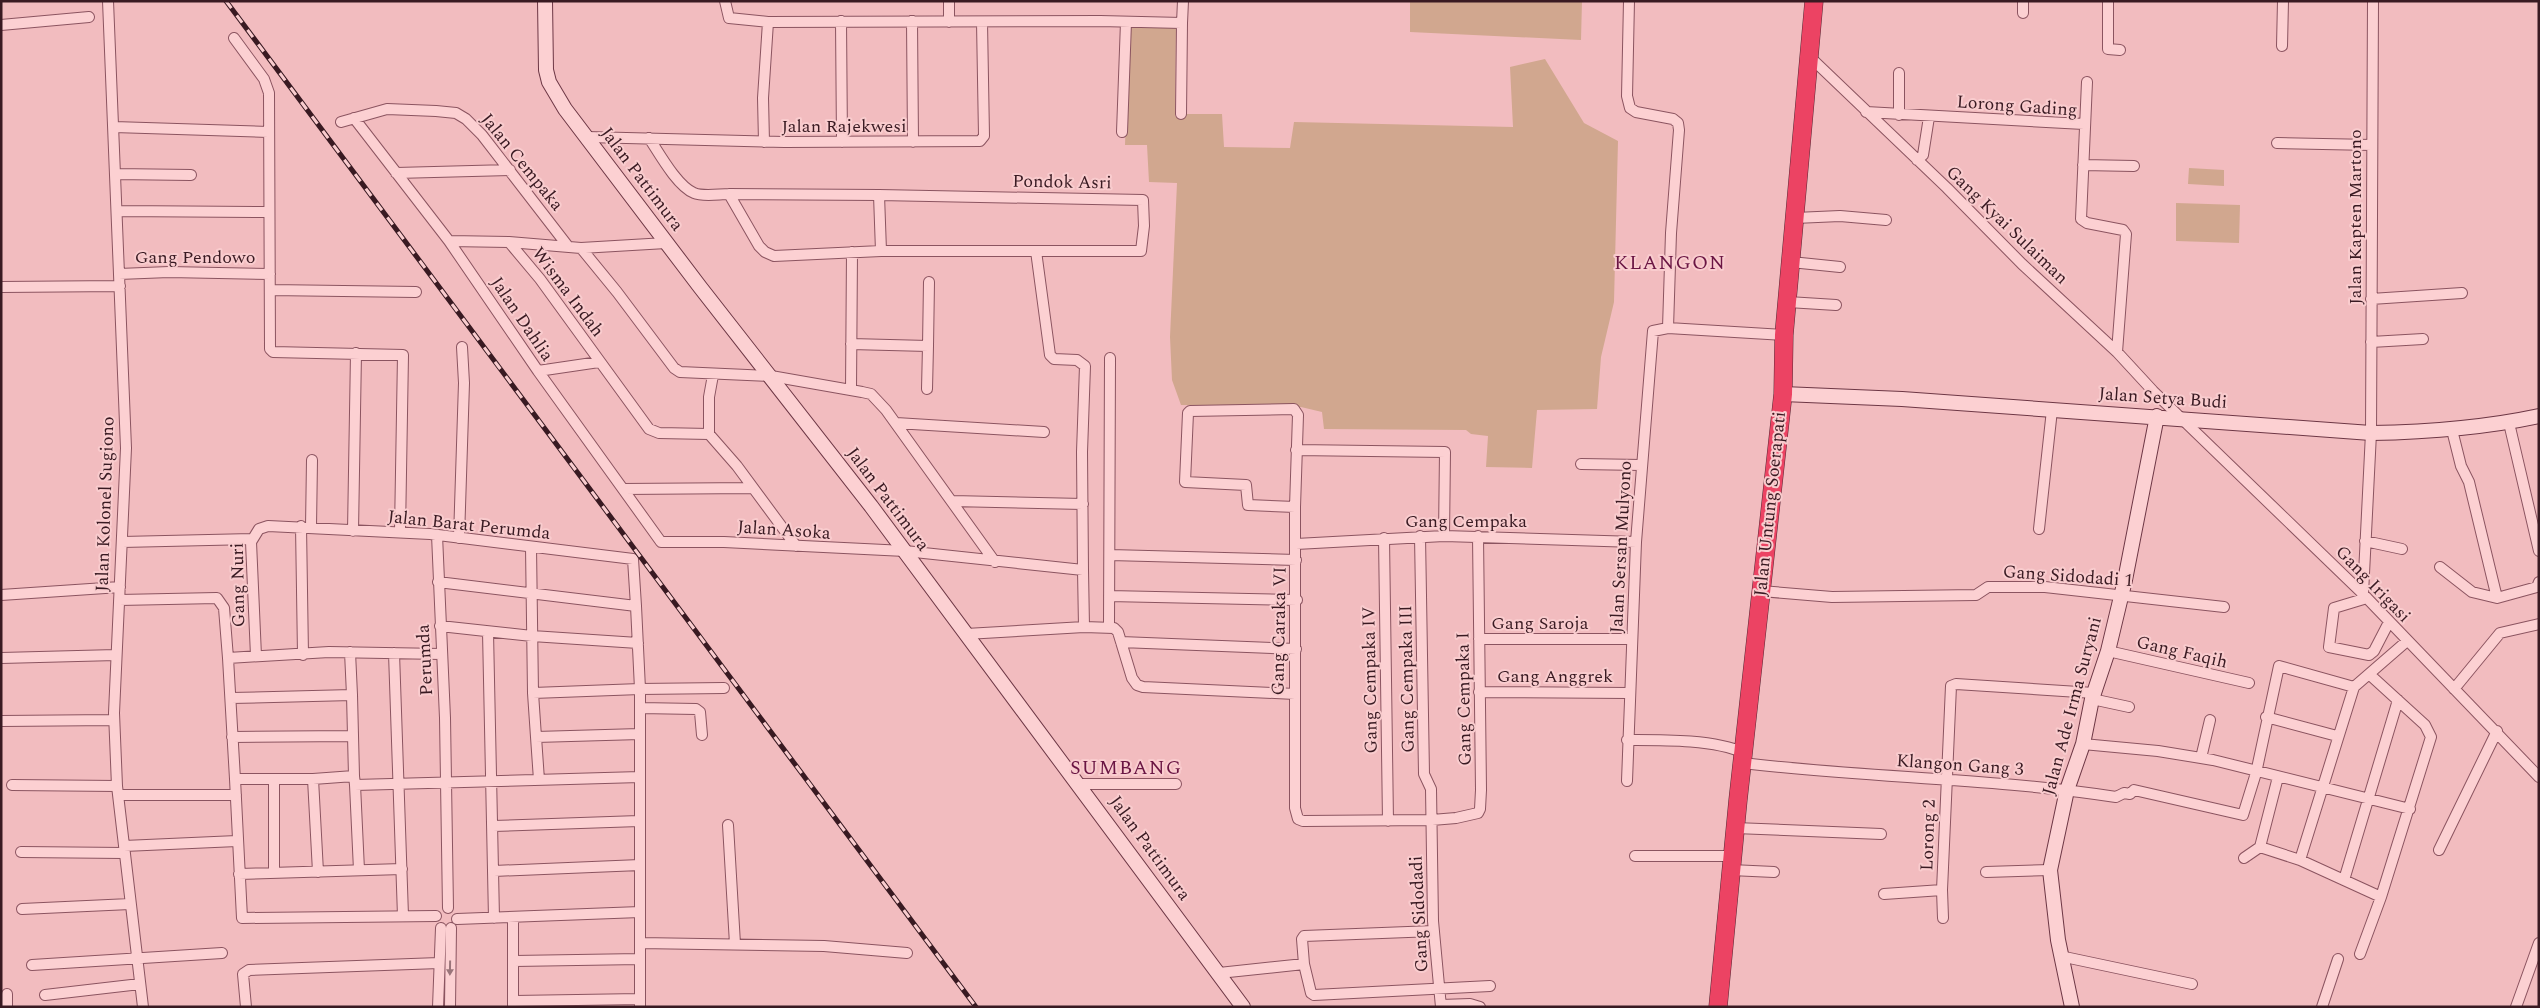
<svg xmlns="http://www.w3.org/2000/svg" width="2540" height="1008" viewBox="0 0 2540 1008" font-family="Spectral,serif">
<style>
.green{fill:#d1a78f}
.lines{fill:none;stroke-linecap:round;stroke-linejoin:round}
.street-casing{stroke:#8b5460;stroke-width:12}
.secondary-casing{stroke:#6d3745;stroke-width:16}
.highway-casing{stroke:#582936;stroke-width:19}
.street{stroke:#fcd0d2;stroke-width:10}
.secondary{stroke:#fcd0d2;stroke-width:14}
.highway{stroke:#ec4363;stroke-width:18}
.rail-casing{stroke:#391a22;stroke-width:5}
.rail{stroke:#f9ccce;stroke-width:3;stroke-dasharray:9;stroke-linecap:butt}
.oneway{fill:#9a757a}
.labels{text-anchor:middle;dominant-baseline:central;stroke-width:4;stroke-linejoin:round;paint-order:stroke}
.street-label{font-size:18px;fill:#391a22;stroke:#f9ccce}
.quarter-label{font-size:20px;letter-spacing:1px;fill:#6a1543;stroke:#f9ccce}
</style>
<rect width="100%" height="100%" fill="#f2bcbf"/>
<path class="green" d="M 1410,1 L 1582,1 L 1581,40 L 1410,32 Z
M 1129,25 L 1176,27 L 1175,116 L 1179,118 L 1187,114 L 1222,114 L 1224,147 L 1290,148 L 1294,122 L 1513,127 L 1510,67 L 1545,59 L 1584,123 L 1618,141 L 1614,302 L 1601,357 L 1597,409 L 1537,410 L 1532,468 L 1486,467 L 1488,436 L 1471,434 L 1466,430 L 1324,429 L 1322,412 L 1301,407 L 1181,405 L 1172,380 L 1170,337 L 1177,183 L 1149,182 L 1147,145 L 1125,145 Z
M 2189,168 L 2224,170 L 2224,186 L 2188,184 Z
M 2176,203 L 2240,205 L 2239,243 L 2176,241 Z"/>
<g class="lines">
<g class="street-casing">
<path id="street" d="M 108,1 L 126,448 L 114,713 L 117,786 L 143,1007
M 725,1 L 729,18 L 768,22 L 1100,21 L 1182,23 L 1183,1
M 1629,1 L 1627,96 L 1630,108 L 1636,112 L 1673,119 L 1678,123 L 1679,130 L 1671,233 L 1668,328
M 2023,1 L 2023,13
M 2108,1 L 2108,49 L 2120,50
M 841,21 L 842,142
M 912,21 L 913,142
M 949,22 L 949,1
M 1,25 L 89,17
M 234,38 L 264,79 L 269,93 L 270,349 L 273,352 L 403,355 L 400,531
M 2282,46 L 2283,1
M 1810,57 L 1947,188 L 2022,264 L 2117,352 L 2153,391 L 2363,594 L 2539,777
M 1899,73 L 1899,115
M 2087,82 L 2081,219 L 2087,223 L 2123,230 L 2126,234 L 2117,352
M 1866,112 L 2084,124
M 1181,114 L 1182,23
M 354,118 L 449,241 L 538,371 L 661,542 L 724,542 L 905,551 L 1083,570 L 1084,627 L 966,634
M 341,122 L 387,109 L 436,111 L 456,113 L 466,119 L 482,135 L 567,245
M 114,127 L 268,132
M 1122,132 L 1126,22
M 587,137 L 785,142 L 980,141 L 984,136 L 982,22
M 649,138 C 659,153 677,186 694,193 C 703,197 719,194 729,194 L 759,246 L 765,252 L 774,256 L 881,251 L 879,195 L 1143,200 L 1144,226 L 1141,251 L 1036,251 L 1050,355 L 1054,359 L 1077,360 L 1085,366 L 1082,452 L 1083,570
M 764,142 L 763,98 L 768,22
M 2277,143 L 2372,145
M 1917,160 L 1923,155 L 1929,117
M 2083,165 L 2134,166
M 396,173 L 510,170
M 115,174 L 191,175
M 729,194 L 879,195
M 117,211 L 269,212
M 1795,218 L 1840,216 L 1886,220
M 449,241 L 509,242
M 581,248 L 666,243
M 881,251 L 1036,251
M 1791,262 L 1840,267
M 119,274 L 169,272 L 270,274
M 1,287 L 120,286
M 270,290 L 416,292
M 2371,299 L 2462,293
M 1788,302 L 1836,305
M 2371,342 L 2423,339
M 851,344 L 928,346 L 929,282
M 538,371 L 599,362
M 713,375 L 709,397 L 709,434 L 737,466 L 796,546
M 927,389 L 928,346
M 851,390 L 852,252
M 896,423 L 1044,432
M 2509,423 L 2539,551
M 2452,430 L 2461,466 L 2469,482 L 2497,598
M 709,434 L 659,433 L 649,429 L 540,279 L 509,242 L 581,248 L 617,292 L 674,368 L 680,372 L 771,376 L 862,392 L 871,394 L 886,410 L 995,562
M 1296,450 L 1445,452 L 1444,536
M 1581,464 L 1641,465
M 623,489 L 753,488
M 952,501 L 1083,504
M 1295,507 L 1248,505 L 1246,485 L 1185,482 L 1188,413 L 1190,411 L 1294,409 L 1298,415 L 1295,507 L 1295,808 L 1298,819 L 1303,821 L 1432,820 L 1456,818 L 1478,813 L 1480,809 L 1481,790 L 1478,536
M 301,526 L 303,655
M 311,527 L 312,460
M 2039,529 L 2052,410
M 353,531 L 356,353
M 437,535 L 445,718 L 448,908
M 1420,536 L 1424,774 L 1431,789 L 1433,921 L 1441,1007
M 459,538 L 464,383 L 462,347
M 1384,538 L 1388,821
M 2365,541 L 2402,549
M 122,542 L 252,539
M 1296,544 L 1444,536 L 1636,542
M 531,547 L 533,693 L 640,689 L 640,943 L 824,946 L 907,953
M 1110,555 L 1296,560
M 2440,567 L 2472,592 L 2497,598 L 2537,587 L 2539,582
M 1761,591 L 1832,597 L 1976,595 L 1988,587 L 2045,587 L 2224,607
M 2363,594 L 2371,433 L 2373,1
M 1,595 L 120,587
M 1109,596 L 1297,600
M 2367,598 L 2334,608 L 2329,647 L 2369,655 L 2374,651 L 2389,622
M 119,600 L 217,598 L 224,608 L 228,658
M 636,606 L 640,689 L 724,688
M 440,626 L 532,636 L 638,643
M 1084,627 L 1114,628 L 1118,632 L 1132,678 L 1137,685 L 1143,687 L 1295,694
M 1109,627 L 1110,358
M 488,632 L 494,918
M 1479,639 L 1632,639
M 1121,642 L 1296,649
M 2108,651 L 2249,683
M 350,652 L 352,695
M 394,653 L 403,916
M 256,656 L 251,542 L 259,529 L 268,526 L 430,534 L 633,559 L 636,606 L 438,582
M 1,658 L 116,655
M 2454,689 L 2500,633 L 2539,624
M 1479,692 L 1629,693
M 533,693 L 536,737 L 640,734
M 231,698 L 352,695 L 354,776
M 2092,699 L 2129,707
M 640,708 L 696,709 L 700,712 L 702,735
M 2266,717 L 2337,736
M 1,721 L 114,720
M 232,737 L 352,736
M 536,737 L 539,780
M 1627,740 C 1660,740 1714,739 1744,753
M 2083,744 L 2158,751 L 2213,760 L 2410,809
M 2201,758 L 2210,720
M 1743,763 C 1867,778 1993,778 2116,797 L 2124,793 L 2130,794 L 2134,790 L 2243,815 L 2256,773 L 2279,666 L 2354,687
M 2278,777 L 2260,847 L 2300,860 L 2381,897 L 2431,737 L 2425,725 L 2369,674
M 235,779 L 228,658 L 329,652 L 441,654
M 313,779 L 235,779 L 242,918 L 436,916
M 1627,781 L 1636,542 L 1653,331 L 1668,328 L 1784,335
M 1079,784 L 1176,784
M 12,785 L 117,786
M 355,785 L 359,870
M 118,795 L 236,795
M 728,825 L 735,944
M 493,826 L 639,821
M 1735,828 L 1881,834
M 124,846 L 237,841
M 2439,850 L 2497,731
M 21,852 L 124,853
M 1635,856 L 1732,856
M 2244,858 L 2260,847
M 2300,860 L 2354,687 L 2407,641
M 1731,870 L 1774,872
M 494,871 L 640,865
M 274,872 L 274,779
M 318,872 L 313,779 L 354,776 L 355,785 L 640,777
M 1986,872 L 2050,870
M 239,874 L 402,869
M 2344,880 L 2398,700
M 1942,890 L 1943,918
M 1884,894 L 1942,890 L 1951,686 L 1956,684 L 2094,693
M 22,909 L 130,904
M 513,918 L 513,1006
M 457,919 L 640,912
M 2360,954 L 2381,897
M 2060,956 L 2192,984
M 514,961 L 640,959
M 1304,964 L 1302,939 L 1304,936 L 1434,931
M 32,965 L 222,953
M 1219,973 L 1304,964 L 1311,993 L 1314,995 L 1490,986
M 45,995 L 140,984
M 514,1001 L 640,999
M 1441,1005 L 1470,1004 L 1480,1007
M 7,1007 L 7,994
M 246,1007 L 243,974 L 249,970 L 439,963
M 438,1007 L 441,928
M 450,1007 L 451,928
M 640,1007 L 640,943
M 2322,1007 L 2338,959
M 2516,1007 L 2539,943"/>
</g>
<g class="secondary-casing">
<path id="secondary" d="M 545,1 L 546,70 L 549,82 L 565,109 L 700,287 L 871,506 L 1243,1007
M 1783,394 L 1902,399 L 2371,433 C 2428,432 2483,428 2539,416
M 2072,1007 L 2058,940 L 2050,870 L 2067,790 L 2083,744 L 2092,699 L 2108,651 L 2125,580 L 2157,416"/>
</g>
<g class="highway-casing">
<path id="highway" d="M 1718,1007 L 1738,800 L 1783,394 L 1784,335 L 1814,1"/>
</g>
<use href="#street" class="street"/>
<use href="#secondary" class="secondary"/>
<use href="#highway" class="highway"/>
<g class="rail-casing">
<path id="rail" d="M 226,1 L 976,1007"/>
</g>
<use href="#rail" class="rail"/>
</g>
<defs><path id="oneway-solid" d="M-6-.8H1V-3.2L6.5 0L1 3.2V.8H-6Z" transform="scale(1.25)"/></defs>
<use class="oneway" href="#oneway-solid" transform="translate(450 968) rotate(91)"/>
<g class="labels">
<g class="street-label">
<text transform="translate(2017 106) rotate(4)">Lorong Gading</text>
<text x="844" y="126">Jalan Rajekwesi</text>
<text transform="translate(522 162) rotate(51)">Jalan Cempaka</text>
<text transform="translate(642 179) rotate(53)">Jalan Pattimura</text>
<text transform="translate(1062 182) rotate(1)">Pondok Asri</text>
<text transform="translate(2355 217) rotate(-90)">Jalan Kapten Martono</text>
<text transform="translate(2007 225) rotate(44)">Gang Kyai Sulaiman</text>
<text x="195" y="257">Gang Pendowo</text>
<text transform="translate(568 292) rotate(53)">Wisma Indah</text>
<text transform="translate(522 319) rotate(56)">Jalan Dahlia</text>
<text transform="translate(2163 398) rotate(4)">Jalan Setya Budi</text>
<text transform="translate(888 499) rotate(53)">Jalan Pattimura</text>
<text transform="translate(105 504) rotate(-88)">Jalan Kolonel Sugiono</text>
<text transform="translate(1770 504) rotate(-84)">Jalan Untung Soerapati</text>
<text x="1466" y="521">Gang Cempaka</text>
<text transform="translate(469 525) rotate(6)">Jalan Barat Perumda</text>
<text transform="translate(784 530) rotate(4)">Jalan Asoka</text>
<text transform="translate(1621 547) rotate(-87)">Jalan Sersan Mulyono</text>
<text transform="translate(2068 576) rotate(4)">Gang Sidodadi 1</text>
<text transform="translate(2373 584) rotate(46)">Gang Irigasi</text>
<text transform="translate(238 585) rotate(-91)">Gang Nuri</text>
<text x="1540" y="623">Gang Saroja</text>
<text transform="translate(1279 631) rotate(-89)">Gang Caraka VI</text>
<text transform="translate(2182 652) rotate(13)">Gang Faqih</text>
<text transform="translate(425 660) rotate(-93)">Perumda</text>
<text x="1555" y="676">Gang Anggrek</text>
<text transform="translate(1407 679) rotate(-91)">Gang Cempaka III</text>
<text transform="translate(1370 680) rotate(-91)">Gang Cempaka IV</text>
<text transform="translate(1464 699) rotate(-91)">Gang Cempaka I</text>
<text transform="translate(2072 706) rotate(-75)">Jalan Ade Irma Suryani</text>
<text transform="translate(1960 765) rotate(4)">Klangon Gang 3</text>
<text transform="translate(1928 835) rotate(-88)">Lorong 2</text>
<text transform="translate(1150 848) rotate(54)">Jalan Pattimura</text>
<text transform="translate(1419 914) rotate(-93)">Gang Sidodadi</text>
</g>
<g class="quarter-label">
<text x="1670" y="263">KLANGON</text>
<text x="1126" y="768">SUMBANG</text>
</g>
</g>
<rect width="2540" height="1008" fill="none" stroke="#391a22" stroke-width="5"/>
</svg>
